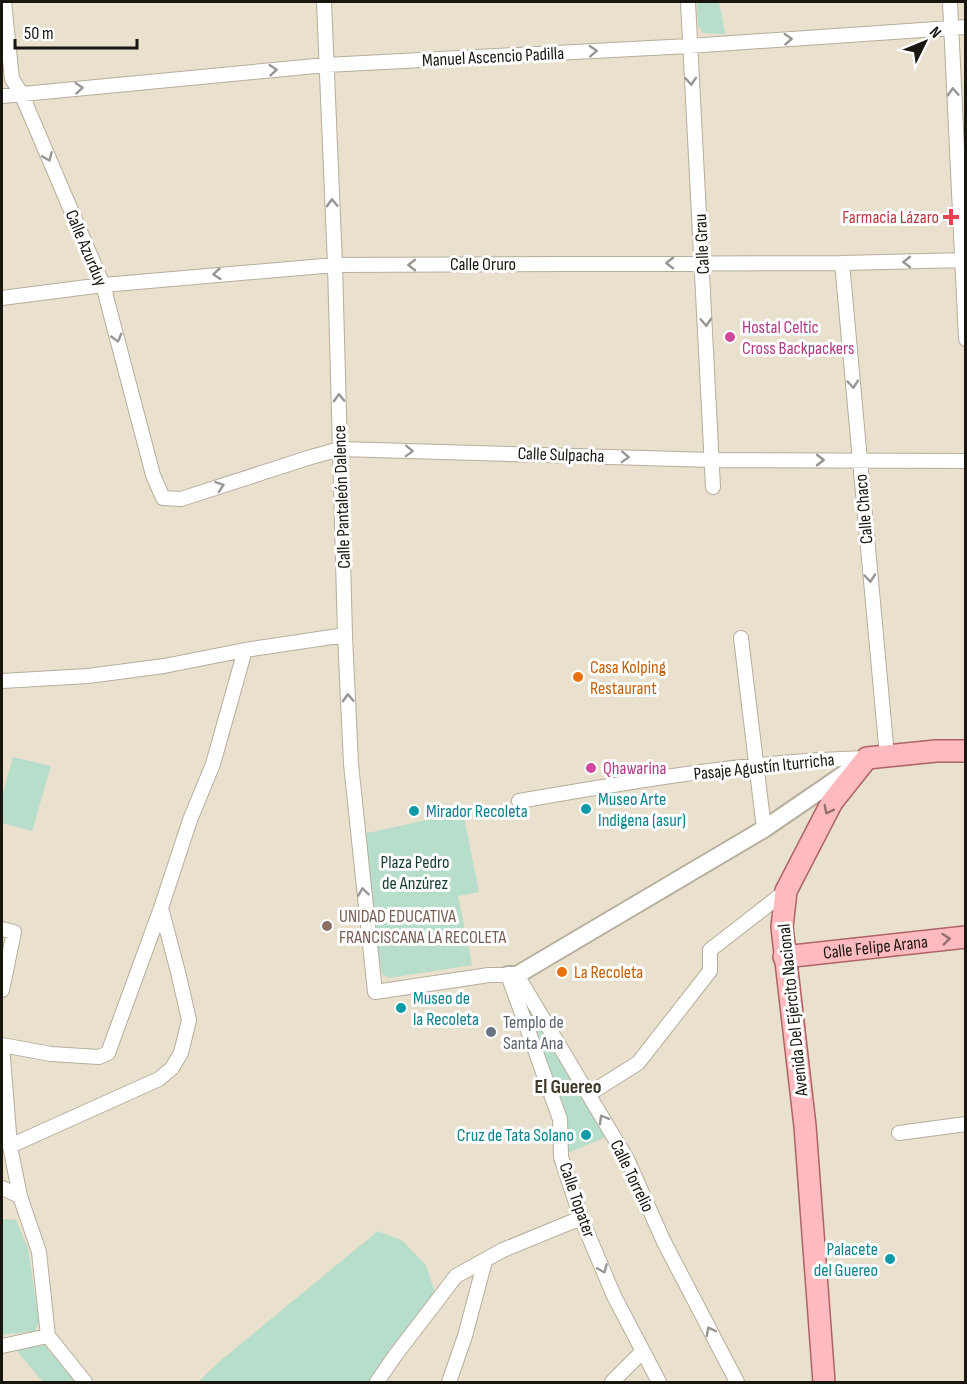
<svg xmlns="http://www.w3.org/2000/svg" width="967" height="1384" viewBox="0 0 967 1384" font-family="'Sofia Sans Condensed',sans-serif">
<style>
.green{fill:#b7deca}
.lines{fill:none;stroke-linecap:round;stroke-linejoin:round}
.minor-casing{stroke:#b6ae9c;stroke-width:16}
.tertiary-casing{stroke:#b6ae9c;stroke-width:20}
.primary-casing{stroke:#ae6365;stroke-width:24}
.minor{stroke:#fff;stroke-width:14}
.tertiary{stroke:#fff;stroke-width:16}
.primary{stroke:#febbbf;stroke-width:21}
.oneway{stroke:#989693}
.oneway2{stroke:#977170}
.health-dot{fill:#e0444e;stroke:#fff;stroke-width:2}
.hotel-dot{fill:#d1479c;stroke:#fff;stroke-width:2}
.food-dot{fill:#e8710a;stroke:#fff;stroke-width:2}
.culture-dot{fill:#0f9aa8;stroke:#fff;stroke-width:2}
.education-dot{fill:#8d6e63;stroke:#fff;stroke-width:2}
.worship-dot{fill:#6b7280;stroke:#fff;stroke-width:2}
.labels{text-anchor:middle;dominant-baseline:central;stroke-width:6;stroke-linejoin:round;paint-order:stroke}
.street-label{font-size:18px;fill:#19160f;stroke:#fff}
.health-label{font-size:18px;fill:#be3a42;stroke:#fff;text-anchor:end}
.hotel-label{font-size:18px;fill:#b23c85;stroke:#fff;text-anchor:start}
.food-label{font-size:18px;fill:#c56008;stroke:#fff;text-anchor:start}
.culture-label{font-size:18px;fill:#0d838f;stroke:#fff;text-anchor:start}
.park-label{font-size:18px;fill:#153d2d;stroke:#fff}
.education-label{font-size:18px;fill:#785e54;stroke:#fff;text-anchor:start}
.worship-label{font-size:18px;fill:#5b616d;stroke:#fff;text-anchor:start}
.neighbourhood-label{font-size:20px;font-weight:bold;fill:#403a2a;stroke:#fff}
</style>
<rect width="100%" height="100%" fill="#e9e0cd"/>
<path class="green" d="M 697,2 L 719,2 L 725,34 L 703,33 L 698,26 Z
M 13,757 L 51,766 L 32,831 L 2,823 L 2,796 Z
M 463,812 L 479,892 L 458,896 L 472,965 L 389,978 L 382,974 L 365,877 L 363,834 Z
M 526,1002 L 608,1136 L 568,1153 L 566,1132 L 568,1120 Z
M 2,1219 L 16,1220 L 28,1248 L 39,1322 L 35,1331 L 2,1335 Z
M 378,1231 L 403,1241 L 426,1265 L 435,1293 L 369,1382 L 198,1382 L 220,1361 Z
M 45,1345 L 75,1382 L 43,1382 L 16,1350 Z"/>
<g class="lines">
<g class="minor-casing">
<path id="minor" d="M 4,2 L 12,79 L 21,93 L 103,285 L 153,475 L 163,498 L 181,499 L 311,457 L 340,449 L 712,460 L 966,461
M 324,2 L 335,265 L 345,635 L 351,764 L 375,992 L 489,975 L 508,975 L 560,1119 L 561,1157 L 581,1218 L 614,1296 L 659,1382
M 688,2 L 713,487
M 950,2 L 966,339
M 2,96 L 326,65 L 689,46 L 966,27
M 842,263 L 887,756
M 2,298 L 103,285 L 335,265 L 842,263 L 966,260
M 741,638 L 764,829
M 2,681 L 88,676 L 164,666 L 245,650 L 345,635
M 519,801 C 634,781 750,761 867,758
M 2,929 L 14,932 L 2,990
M 517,975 L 627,1159 L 664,1242 L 737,1382
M 2,1045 L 51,1054 L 99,1057 L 108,1053 L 161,908 L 190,820 L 213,764 L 245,650
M 2,1045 L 10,1146 L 20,1196 L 39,1252 L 48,1336 L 85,1382
M 589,1094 L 638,1063 L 710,971 L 710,950 L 786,891
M 899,1133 L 966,1124
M 10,1146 L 159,1079 L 172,1068 L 181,1053 L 189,1020 L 178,972 L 161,908
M 2,1188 L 20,1196
M 2,1346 L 48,1336
M 377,1382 L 394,1357 L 456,1276 L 503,1250 L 581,1218
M 449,1382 L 465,1336 L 485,1261
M 612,1382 L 642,1352"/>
</g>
<g class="tertiary-casing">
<path id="tertiary" d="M 508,975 L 517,975 L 764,829 L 856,766"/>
</g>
<g class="primary-casing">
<g id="primary">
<path id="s1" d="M 784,957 L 966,937"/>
<path d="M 824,1382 L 805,1126 L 782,927 L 786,891 L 832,802 L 867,758 L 936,751 L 966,751"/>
</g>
</g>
<use href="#minor" class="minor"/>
<use href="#tertiary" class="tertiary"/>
<use href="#primary" class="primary"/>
</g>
<defs><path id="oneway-chevron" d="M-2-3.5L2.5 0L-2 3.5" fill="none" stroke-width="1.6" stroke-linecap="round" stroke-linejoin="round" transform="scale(1.5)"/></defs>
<g class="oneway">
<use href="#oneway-chevron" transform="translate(788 39) rotate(-4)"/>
<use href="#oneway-chevron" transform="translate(593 51) rotate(-3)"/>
<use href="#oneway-chevron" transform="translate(273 70) rotate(-5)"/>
<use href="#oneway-chevron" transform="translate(691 81) rotate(86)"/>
<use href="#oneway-chevron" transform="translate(79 88) rotate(-5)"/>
<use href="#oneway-chevron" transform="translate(953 92) rotate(-93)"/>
<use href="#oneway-chevron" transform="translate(48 157) rotate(67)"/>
<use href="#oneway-chevron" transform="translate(332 203) rotate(-93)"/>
<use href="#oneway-chevron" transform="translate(907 262) rotate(179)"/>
<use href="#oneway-chevron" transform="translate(670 263) rotate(180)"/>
<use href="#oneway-chevron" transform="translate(412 265) rotate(180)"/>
<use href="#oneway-chevron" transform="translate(217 274) rotate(175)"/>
<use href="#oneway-chevron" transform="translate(706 322) rotate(87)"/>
<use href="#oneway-chevron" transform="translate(117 338) rotate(75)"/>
<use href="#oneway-chevron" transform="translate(853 384) rotate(85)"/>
<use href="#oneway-chevron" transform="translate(339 398) rotate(-92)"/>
<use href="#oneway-chevron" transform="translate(409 451) rotate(2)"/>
<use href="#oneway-chevron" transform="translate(625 457) rotate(2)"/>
<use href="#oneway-chevron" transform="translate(820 460)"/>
<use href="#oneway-chevron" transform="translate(220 486) rotate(-19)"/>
<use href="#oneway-chevron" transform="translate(870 578) rotate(85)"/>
<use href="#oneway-chevron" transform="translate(348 698) rotate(-93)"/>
<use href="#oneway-chevron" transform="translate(363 892) rotate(-97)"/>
<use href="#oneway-chevron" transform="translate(603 1119) rotate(-120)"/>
<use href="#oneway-chevron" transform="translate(603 1269) rotate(67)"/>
<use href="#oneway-chevron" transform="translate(710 1331) rotate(-118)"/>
</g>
<g class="oneway2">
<use href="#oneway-chevron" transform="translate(828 810) rotate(117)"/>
<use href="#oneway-chevron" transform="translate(946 939) rotate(-6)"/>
</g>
<path class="health-dot" d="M948 208h6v6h6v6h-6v6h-6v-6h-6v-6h6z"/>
<g class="hotel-dot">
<circle cx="730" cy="337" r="6"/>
<circle cx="591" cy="768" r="6"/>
</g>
<g class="food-dot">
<circle cx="578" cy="677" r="6"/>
<circle cx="562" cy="972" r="6"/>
</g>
<g class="culture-dot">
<circle cx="586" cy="809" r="6"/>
<circle cx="414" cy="811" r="6"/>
<circle cx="401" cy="1008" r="6"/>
<circle cx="586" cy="1135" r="6"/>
<circle cx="890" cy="1259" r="6"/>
</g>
<circle class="education-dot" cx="327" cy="926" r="6"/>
<circle class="worship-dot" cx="491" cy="1032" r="6"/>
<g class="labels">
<g class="street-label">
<text transform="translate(493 57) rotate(-3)">Manuel Ascencio Padilla</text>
<text transform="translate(702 244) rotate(-93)">Calle Grau</text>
<text transform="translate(86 248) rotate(67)">Calle Azurduy</text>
<text x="483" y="264">Calle Oruro</text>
<text transform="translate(561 455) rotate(2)">Calle Sulpacha</text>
<text transform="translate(342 497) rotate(-92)">Calle Pantaleón Dalence</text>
<text transform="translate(864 509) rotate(-95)">Calle Chaco</text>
<text transform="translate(764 767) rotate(-6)">Pasaje Agustín Iturricha</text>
<text stroke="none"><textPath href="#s1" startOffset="92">Calle Felipe Arana</textPath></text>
<text transform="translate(793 1010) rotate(-96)">Avenida Del Ejército Nacional</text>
<text transform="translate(632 1176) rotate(64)">Calle Torrelio</text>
<text transform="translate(577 1200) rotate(71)">Calle Topater</text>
</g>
<g class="health-label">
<text x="939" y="217">Farmacia Lázaro</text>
</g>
<g class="hotel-label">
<text x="742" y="327">Hostal Celtic<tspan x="742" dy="21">Cross Backpackers</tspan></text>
<text x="603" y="768">Qhawarina</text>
</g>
<g class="food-label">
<text x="590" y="667">Casa Kolping<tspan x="590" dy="21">Restaurant</tspan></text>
<text x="574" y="972">La Recoleta</text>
</g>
<g class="culture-label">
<text x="598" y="799">Museo Arte<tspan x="598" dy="21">Indigena (asur)</tspan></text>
<text x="426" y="811">Mirador Recoleta</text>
<text x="413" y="998">Museo de<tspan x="413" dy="21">la Recoleta</tspan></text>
<text x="574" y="1135" text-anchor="end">Cruz de Tata Solano</text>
<text x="878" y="1249" text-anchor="end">Palacete<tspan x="878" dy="21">del Guereo</tspan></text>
</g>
<g class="park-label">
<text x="415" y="862">Plaza Pedro<tspan x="415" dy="21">de Anzúrez</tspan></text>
</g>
<g class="education-label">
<text x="339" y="916">UNIDAD EDUCATIVA<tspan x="339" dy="21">FRANCISCANA LA RECOLETA</tspan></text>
</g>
<g class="worship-label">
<text x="503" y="1022">Templo de<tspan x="503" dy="21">Santa Ana</tspan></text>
</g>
<g class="neighbourhood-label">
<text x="568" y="1087">El Guereo</text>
</g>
</g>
<rect width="967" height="1384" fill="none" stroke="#19160f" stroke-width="6"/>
<g transform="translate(925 42) rotate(47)" stroke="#ffffff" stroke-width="4.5" paint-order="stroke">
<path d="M0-4.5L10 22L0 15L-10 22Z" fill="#19160f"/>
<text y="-9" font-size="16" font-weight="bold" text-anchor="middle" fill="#19160f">N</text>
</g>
<path d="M15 39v9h122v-9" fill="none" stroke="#19160f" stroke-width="3"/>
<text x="24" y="39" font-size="18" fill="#19160f" stroke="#ffffff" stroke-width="4.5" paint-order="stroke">50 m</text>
</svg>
